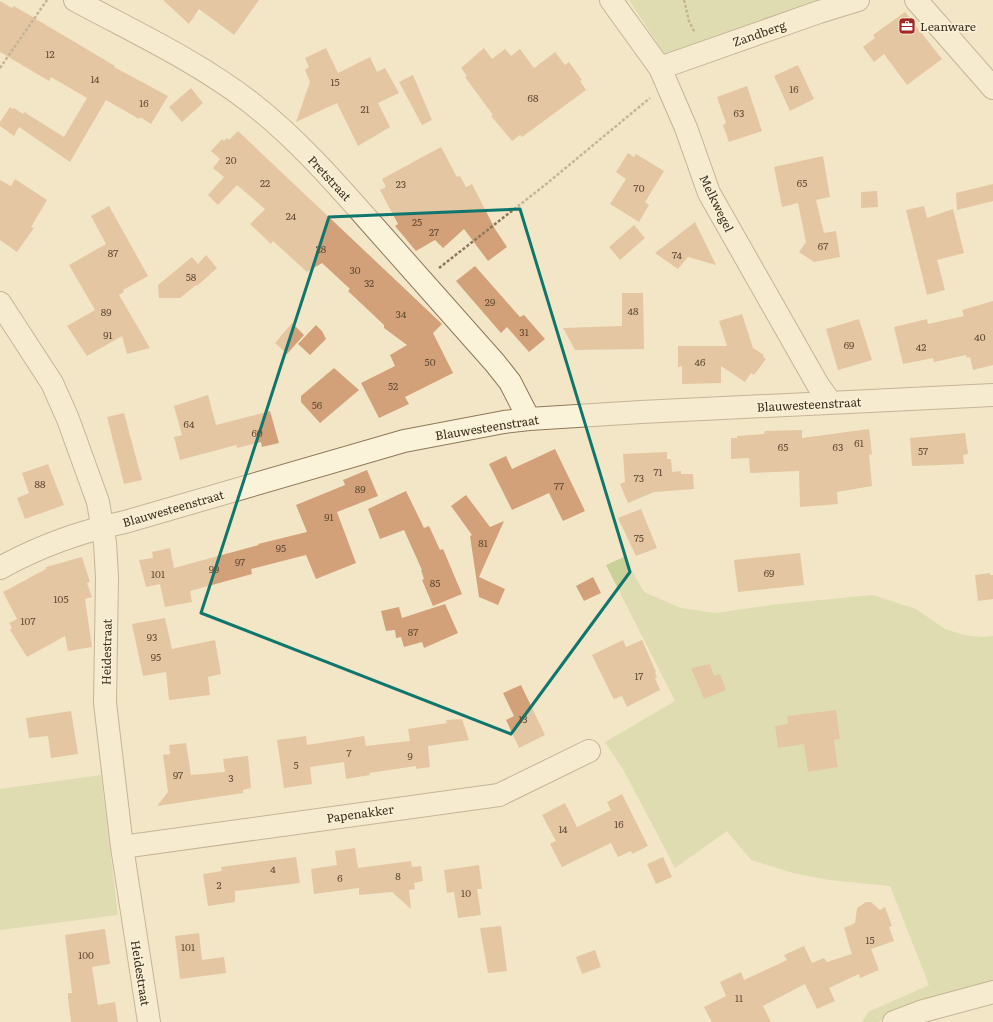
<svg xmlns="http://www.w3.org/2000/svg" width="993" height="1022" viewBox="0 0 993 1022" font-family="Literata,serif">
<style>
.green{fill:#c9d198}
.building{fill:#d3a179}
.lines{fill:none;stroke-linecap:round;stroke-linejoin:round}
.minor-casing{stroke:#8f7859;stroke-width:24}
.path{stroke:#8f7859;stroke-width:2.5;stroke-dasharray:3 2;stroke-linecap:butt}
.minor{stroke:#fbf2da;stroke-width:22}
.marked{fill:none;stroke:#0f766e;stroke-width:3;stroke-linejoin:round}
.labels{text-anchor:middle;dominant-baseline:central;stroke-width:3.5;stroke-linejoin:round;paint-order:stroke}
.number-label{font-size:10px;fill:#634c35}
.poi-label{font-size:12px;fill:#3e2f1e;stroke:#f8f0d6;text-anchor:start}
.street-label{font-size:12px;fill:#3e2f1e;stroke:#f8f0d6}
</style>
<rect width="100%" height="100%" fill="#f2e6c6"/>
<path class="green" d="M 629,0 L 831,0 L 667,58 Z
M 624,557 L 644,592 L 681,608 L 715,613 L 779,604 L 873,595 L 916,609 L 945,629 L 964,635 L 982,637 L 993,636 L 993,985 L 941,997 L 877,1022 L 862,1022 L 868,1012 L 929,985 L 890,886 L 829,880 L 793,873 L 751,860 L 727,831 L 675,868 L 624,771 L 605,742 L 675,701 L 606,565 Z
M 101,775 L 118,915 L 0,930 L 0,789 Z"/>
<path class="building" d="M 163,0 L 259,0 L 234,35 L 199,9 L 189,24 Z
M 0,1 L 12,8 L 14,6 L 115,66 L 114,67 L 168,96 L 151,124 L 140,117 L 139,119 L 106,100 L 70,162 L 19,127 L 14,136 L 0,126 L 0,122 L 10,107 L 13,109 L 14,108 L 23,114 L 24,112 L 64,137 L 87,98 L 51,77 L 49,81 L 0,52 Z
M 905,12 L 942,59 L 907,85 L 884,54 L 874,62 L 863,47 L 875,38 L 873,35 Z
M 326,48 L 338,73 L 370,57 L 377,72 L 385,68 L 399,93 L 378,103 L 390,127 L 358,146 L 337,103 L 296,122 L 310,82 L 305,70 L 309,67 L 305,58 Z
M 484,48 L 492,59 L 505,49 L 511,56 L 520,49 L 534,68 L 555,52 L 565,65 L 569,62 L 582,80 L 580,81 L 586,90 L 522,137 L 520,135 L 512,141 L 491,116 L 493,115 L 465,77 L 467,76 L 461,68 Z
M 798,65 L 814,99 L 790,111 L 774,76 Z
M 413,75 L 432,120 L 422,125 L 399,82 Z
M 747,86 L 762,131 L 729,142 L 723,125 L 726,123 L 717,97 Z
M 191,88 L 203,103 L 182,122 L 169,107 Z
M 238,131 L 442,324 L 433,333 L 453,373 L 405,397 L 409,404 L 379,418 L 361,383 L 395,366 L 390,355 L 407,345 L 384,328 L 384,325 L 348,291 L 350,289 L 322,263 L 307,272 L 273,241 L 271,244 L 250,224 L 265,209 L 237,185 L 218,205 L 208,195 L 224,177 L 213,168 L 220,159 L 211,151 L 222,139 L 224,141 L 227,138 L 229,140 Z
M 441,147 L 457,177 L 460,176 L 466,187 L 472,184 L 495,229 L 507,247 L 488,261 L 464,229 L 443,248 L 435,240 L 416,251 L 395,226 L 398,224 L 380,190 L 386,187 L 382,179 Z
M 628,153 L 634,157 L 636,154 L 664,171 L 645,202 L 649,205 L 639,222 L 610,204 L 626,179 L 616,172 Z
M 823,156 L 830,197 L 816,200 L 824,233 L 836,231 L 840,257 L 814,262 L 799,252 L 806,242 L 798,203 L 782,207 L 774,167 Z
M 15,179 L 47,200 L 31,227 L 34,228 L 17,252 L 0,240 L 0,180 L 11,186 Z
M 993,184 L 993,201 L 957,210 L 956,193 Z
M 877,191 L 878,207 L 861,208 L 861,192 Z
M 109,206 L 148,276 L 123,290 L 124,292 L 119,295 L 150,348 L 127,354 L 122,336 L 87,356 L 67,326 L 95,310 L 69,265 L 106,244 L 91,216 Z
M 924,206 L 927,218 L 953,209 L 964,253 L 937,260 L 945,290 L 927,295 L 906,210 Z
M 695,222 L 716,265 L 688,257 L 678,269 L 655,253 Z
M 634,225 L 645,238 L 620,260 L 609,247 Z
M 206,255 L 217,268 L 197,286 L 196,285 L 180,298 L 159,298 L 158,285 L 192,257 L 198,264 Z
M 475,266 L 520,317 L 524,315 L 545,339 L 529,352 L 507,327 L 501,333 L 456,281 Z
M 622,293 L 643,293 L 644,349 L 575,350 L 563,328 L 622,326 Z
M 993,301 L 993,365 L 973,370 L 970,357 L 967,358 L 966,355 L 934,362 L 933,358 L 903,364 L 894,327 L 927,319 L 928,324 L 964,316 L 962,310 Z
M 742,314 L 753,348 L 764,355 L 763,357 L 766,359 L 754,375 L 751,373 L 745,382 L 721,366 L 721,383 L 682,384 L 682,366 L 678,367 L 678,346 L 727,346 L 719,321 Z
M 859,319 L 872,360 L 838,370 L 826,329 Z
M 292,323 L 304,335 L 287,354 L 275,343 Z
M 316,325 L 322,331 L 326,339 L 310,355 L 298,344 Z
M 334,368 L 359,390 L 320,423 L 301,402 L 301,396 Z
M 208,395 L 216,425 L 270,411 L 279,443 L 262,447 L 261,442 L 237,448 L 236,445 L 180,460 L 174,437 L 182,435 L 174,406 Z
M 124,413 L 142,480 L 124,484 L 107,417 Z
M 869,429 L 872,454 L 869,455 L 872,486 L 837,492 L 838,504 L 800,507 L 799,471 L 750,473 L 749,458 L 731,459 L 731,438 L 737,438 L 737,436 L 764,434 L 765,431 L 802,430 L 802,438 Z
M 965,433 L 968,454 L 963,455 L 964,464 L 912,466 L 910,438 Z
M 555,449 L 585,511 L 563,521 L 549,493 L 512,510 L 489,464 L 506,456 L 512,469 Z
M 667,452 L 667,459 L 671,459 L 672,472 L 681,471 L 681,474 L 693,474 L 694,489 L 654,492 L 628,503 L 620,484 L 625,482 L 623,454 Z
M 48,464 L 64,505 L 25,519 L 17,498 L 29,493 L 22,473 Z
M 367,470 L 378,496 L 337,512 L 356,563 L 316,579 L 306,555 L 251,569 L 252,574 L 190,591 L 192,602 L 165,607 L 160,584 L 146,587 L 139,560 L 153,558 L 152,552 L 170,548 L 174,568 L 259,545 L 258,544 L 307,532 L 296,505 L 345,485 L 343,480 Z
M 406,491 L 424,528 L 429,526 L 440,550 L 443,549 L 462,594 L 433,606 L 422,580 L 424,579 L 421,570 L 422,570 L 404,530 L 380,539 L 368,509 Z
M 466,495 L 490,527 L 504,521 L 479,577 L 505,589 L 498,605 L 479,597 L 470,536 L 472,535 L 451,506 Z
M 641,509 L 657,548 L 636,556 L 618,518 Z
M 800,553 L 804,585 L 738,592 L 734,560 Z
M 82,557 L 90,582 L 87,583 L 92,597 L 85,599 L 92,647 L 68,651 L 65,636 L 27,657 L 10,630 L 12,628 L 9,623 L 17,619 L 3,592 L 46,569 L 46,567 Z
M 990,573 L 990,575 L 993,575 L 993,599 L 978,601 L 975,575 Z
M 593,577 L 601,593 L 584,601 L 576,586 Z
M 445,604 L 458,633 L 424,648 L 422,642 L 404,647 L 401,637 L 396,638 L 395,630 L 386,631 L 381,611 L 399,607 L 402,618 Z
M 165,618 L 172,649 L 215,640 L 221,674 L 208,677 L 210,695 L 169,700 L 166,672 L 143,676 L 132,624 Z
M 623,640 L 626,647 L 642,640 L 656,672 L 655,673 L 657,677 L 655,678 L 660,690 L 627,707 L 622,696 L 614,699 L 612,696 L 592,655 Z
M 710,664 L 714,676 L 720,674 L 726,690 L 704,699 L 691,668 Z
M 521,685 L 545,735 L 519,748 L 506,720 L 514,716 L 503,693 Z
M 836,710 L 840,739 L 834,740 L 838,767 L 808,772 L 804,744 L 778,748 L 775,726 L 788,724 L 787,716 Z
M 71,711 L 78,754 L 51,758 L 48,736 L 29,738 L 26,718 Z
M 462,719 L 469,740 L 428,746 L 430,767 L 416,769 L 416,766 L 369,773 L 370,775 L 346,779 L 344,762 L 310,767 L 312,784 L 284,788 L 277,740 L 306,736 L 307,745 L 364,736 L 366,746 L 410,741 L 408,729 L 447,723 L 446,720 Z
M 186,743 L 191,775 L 225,772 L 223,759 L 248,756 L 251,788 L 243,790 L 243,793 L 157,806 L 168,792 L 163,755 L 170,754 L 169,745 Z
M 622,794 L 648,846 L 632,854 L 631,851 L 618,857 L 611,843 L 562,867 L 550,844 L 556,841 L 542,815 L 565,803 L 577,827 L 611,810 L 607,802 Z
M 355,848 L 358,868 L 411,861 L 412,867 L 421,866 L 423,881 L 414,883 L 415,889 L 409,890 L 411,909 L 392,892 L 359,895 L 359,888 L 314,894 L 311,869 L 337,865 L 335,851 Z
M 296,857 L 300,883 L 235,891 L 235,902 L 208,906 L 203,874 L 222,871 L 221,867 Z
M 663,857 L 672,877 L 656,884 L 647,864 Z
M 479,865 L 482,889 L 477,889 L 481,915 L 458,918 L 454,892 L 447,893 L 444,870 Z
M 866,902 L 871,902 L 880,910 L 885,907 L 892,926 L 889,927 L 894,941 L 871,949 L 879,970 L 860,978 L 859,974 L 829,988 L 835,1001 L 817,1009 L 805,984 L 763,1006 L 771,1022 L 712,1022 L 704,1007 L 726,996 L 720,982 L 741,972 L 744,980 L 787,960 L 784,955 L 804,946 L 812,963 L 824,958 L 827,962 L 852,954 L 844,928 L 855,923 L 857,908 Z
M 501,926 L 507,971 L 488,973 L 480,928 Z
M 105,929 L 110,964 L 92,967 L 98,1005 L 115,1002 L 118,1022 L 71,1022 L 68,998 L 68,993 L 72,993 L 65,935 Z
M 199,933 L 202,960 L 224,957 L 226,973 L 180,979 L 175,936 Z
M 595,950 L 601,967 L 582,974 L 576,957 Z"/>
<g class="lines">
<g class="minor-casing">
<path id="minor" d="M 75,0 C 134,32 197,61 250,102 C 295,137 333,180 370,222 C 412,269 453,316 495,363 L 510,382 L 529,419
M 611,0 L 660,68 L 686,128 L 709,193 L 818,385 L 831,403
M 916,0 L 993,88
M 660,68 L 819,12 L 858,0
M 0,303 L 52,383 L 68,419 L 98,502 L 105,543 L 107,577 L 105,703 L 122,847 L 149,1022
M 0,568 C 38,547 82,531 125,522 L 404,441 L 504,422 L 529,419 L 641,412 L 993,395
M 122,847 L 499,795 L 589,751
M 894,1022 L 923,1011 L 993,992"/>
</g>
<path class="path" d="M 684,0 L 689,21 L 695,33
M 0,68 L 47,0
M 439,268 L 545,185 L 650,98"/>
<use href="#minor" class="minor"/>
</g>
<path d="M0 0H993V1022H0ZM 520,209 L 630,572 L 511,734 L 201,613 L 329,217 Z" fill="#f2e6c6" fill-opacity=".55" fill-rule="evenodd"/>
<path class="marked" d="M 520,209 L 630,572 L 511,734 L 201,613 L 329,217 Z"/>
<defs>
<g id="office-square" transform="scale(0.9)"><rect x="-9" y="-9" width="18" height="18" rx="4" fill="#a32724" stroke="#f8f0d6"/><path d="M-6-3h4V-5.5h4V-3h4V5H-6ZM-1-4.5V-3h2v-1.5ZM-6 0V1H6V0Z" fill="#fff"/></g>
</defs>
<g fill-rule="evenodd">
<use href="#office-square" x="907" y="26"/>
</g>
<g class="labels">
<g class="number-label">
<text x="50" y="53">12</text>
<text x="95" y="78">14</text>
<text x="335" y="81">15</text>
<text x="794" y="88">16</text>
<text x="533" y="97">68</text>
<text x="144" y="102">16</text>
<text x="365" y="108">21</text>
<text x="739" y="112">63</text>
<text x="231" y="159">20</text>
<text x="265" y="182">22</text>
<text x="802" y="182">65</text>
<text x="401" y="183">23</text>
<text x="639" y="187">70</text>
<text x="291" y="215">24</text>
<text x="417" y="221">25</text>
<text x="434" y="231">27</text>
<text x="823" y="245">67</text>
<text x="321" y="248">28</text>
<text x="113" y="252">87</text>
<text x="677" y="254">74</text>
<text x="355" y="269">30</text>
<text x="191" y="276">58</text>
<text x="369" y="282">32</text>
<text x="490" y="301">29</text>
<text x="633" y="310">48</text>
<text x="106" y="311">89</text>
<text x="401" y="313">34</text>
<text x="524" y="331">31</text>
<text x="108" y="334">91</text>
<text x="980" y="336">40</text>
<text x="849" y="344">69</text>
<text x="921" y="346">42</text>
<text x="430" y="361">50</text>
<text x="700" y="361">46</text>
<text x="393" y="385">52</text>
<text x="317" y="404">56</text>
<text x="189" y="423">64</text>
<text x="257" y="432">60</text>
<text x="859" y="442">61</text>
<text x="783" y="446">65</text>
<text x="838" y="446">63</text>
<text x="923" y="450">57</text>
<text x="658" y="471">71</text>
<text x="639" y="477">73</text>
<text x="40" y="483">88</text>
<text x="559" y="485">77</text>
<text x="360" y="488">89</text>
<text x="329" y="516">91</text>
<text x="639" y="537">75</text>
<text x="483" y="542">81</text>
<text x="281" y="547">95</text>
<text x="240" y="561">97</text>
<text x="214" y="568">99</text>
<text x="769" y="572">69</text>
<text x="158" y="573">101</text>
<text x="435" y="582">85</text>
<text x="61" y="598">105</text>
<text x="28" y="620">107</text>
<text x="413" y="631">87</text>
<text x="152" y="636">93</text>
<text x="156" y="656">95</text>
<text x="639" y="675">17</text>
<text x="523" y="718">13</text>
<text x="349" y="752">7</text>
<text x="410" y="755">9</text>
<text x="296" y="764">5</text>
<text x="178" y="774">97</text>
<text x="231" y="777">3</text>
<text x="619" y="823">16</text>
<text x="563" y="828">14</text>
<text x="273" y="868">4</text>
<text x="398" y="875">8</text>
<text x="340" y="877">6</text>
<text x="219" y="884">2</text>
<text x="466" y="892">10</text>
<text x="870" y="939">15</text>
<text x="188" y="946">101</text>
<text x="86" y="954">100</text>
<text x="739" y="997">11</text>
</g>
<g class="poi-label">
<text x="920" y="26">Leanware</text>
</g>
<g class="street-label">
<text transform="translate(759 33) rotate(-19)">Zandberg</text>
<text transform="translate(330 178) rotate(47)">Pretstraat</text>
<text transform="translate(717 203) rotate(64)">Melkwegel</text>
<text transform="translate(809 404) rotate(-3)">Blauwesteenstraat</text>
<text transform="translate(487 427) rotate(-9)">Blauwesteenstraat</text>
<text transform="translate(173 508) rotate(-16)">Blauwesteenstraat</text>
<text transform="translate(106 652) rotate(-89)">Heidestraat</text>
<text transform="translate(360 813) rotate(-8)">Papenakker</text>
<text transform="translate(141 973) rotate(81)">Heidestraat</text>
</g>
</g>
</svg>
